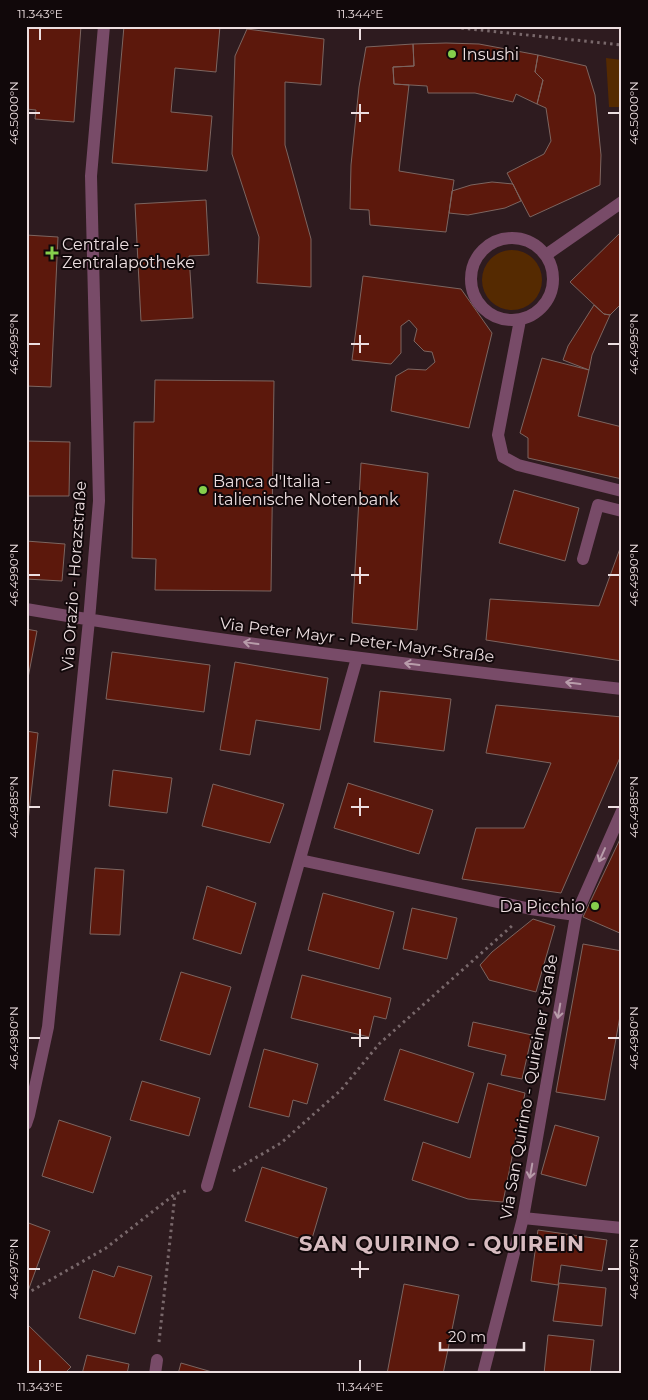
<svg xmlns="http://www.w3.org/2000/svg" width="648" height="1400" viewBox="0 0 648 1400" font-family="Montserrat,sans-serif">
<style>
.green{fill:#552a01}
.building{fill:#5c180c;stroke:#7c6560}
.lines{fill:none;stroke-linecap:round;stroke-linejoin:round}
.path{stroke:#79686b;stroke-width:3;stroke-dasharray:2.5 4;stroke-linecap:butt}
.service{stroke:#784b68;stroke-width:12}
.minor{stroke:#784b68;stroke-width:12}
.oneway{stroke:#b89caa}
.ticks{fill:none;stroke:#ecdee0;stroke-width:2}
.poi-dot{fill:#85cf4c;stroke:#11080a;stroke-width:2}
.labels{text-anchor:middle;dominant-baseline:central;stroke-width:4;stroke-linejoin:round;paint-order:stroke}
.poi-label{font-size:16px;fill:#ecdee0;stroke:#11080a;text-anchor:start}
.street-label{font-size:16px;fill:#ecdee0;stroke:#11080a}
.district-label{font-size:21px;font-weight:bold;letter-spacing:1px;fill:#d7bcc0;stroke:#11080a}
.neatline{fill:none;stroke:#ecdee0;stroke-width:2}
.ticks-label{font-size:12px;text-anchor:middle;fill:#ecdee0}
</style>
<rect width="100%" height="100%" fill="#2e1b1f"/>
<path class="green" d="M 606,58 L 622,60 L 622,107 L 609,107 Z
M482 280a30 30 0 1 1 60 0a30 30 0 1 1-60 0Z"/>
<path class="building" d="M 26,26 L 81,26 L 74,122 L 35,119 L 36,110 L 26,109 L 26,60 L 28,43 L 26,43 Z
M 124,26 L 220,26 L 216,72 L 175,68 L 171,112 L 212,116 L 207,171 L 112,163 Z
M 247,29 L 324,39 L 321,85 L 285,82 L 285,145 L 311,239 L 311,287 L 257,283 L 259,237 L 232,154 L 235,56 Z
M 446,43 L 479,44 L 538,55 L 535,72 L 543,80 L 537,104 L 516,94 L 513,102 L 475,93 L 428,93 L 427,86 L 394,84 L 393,67 L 414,66 L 413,44 Z
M 413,44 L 414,66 L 393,67 L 394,84 L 409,85 L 399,171 L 454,180 L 446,232 L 370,225 L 369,210 L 350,209 L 351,165 L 359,87 L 366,47 Z
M 538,55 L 586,66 L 595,95 L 601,155 L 600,185 L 530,217 L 507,173 L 544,154 L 551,141 L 546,108 L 537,104 L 543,80 L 535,72 Z
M 492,182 L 513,184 L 521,201 L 505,208 L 468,215 L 449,213 L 452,191 L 471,185 Z
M 206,200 L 209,255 L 189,256 L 193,318 L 141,321 L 135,204 Z
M 622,231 L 622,303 L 610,315 L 604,314 L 570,282 Z
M 26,235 L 58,237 L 51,387 L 26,386 Z
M 363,276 L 461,289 L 492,333 L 469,428 L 391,411 L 396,376 L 408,369 L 426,370 L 435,362 L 432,352 L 424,351 L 414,341 L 417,329 L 409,320 L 401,326 L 401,353 L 391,364 L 352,360 Z
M 594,305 L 604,314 L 610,315 L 592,355 L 589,370 L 563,360 L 568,346 Z
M 542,358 L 589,370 L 578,416 L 622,427 L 622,479 L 528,458 L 528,438 L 520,433 Z
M 155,380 L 274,381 L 271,591 L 155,590 L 156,559 L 132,558 L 134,422 L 154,422 Z
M 26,441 L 70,442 L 69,496 L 26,496 Z
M 361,463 L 428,473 L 417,630 L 352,623 Z
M 514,490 L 579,508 L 565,561 L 499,543 Z
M 26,541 L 65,544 L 62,581 L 26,579 Z
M 622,543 L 622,661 L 486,640 L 490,599 L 599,606 Z
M 26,629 L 37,631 L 28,678 L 26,677 Z
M 112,652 L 210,665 L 204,712 L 106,699 Z
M 235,662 L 328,678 L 320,730 L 256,720 L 250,755 L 220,750 Z
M 380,691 L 451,699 L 444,751 L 374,742 Z
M 496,705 L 622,717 L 622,753 L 561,893 L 462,879 L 476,828 L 524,828 L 551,763 L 486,753 Z
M 26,731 L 38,733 L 28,821 L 26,821 Z
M 113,770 L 172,778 L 167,813 L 109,806 Z
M 348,783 L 433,810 L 419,854 L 334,828 Z
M 213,784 L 284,804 L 270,843 L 202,826 Z
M 622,835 L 622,934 L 583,917 Z
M 95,868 L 124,870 L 120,935 L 90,934 Z
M 207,886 L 256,903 L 241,954 L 193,939 Z
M 323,893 L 394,912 L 379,969 L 308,950 Z
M 412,908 L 457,918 L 447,959 L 403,949 Z
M 533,919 L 555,926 L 536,992 L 489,980 L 480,965 L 492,952 Z
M 583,944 L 622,951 L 622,1005 L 605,1100 L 556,1092 Z
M 181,972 L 231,987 L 210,1055 L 160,1040 Z
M 302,975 L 391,998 L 386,1019 L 374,1016 L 369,1037 L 291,1018 Z
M 473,1022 L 532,1035 L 522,1079 L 501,1075 L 506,1055 L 468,1046 Z
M 264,1049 L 318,1064 L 307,1104 L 293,1100 L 289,1117 L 249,1107 Z
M 400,1049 L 474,1073 L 458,1123 L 384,1100 Z
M 142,1081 L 200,1098 L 189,1136 L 130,1120 Z
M 488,1083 L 525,1093 L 503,1202 L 468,1199 L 412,1180 L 423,1142 L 470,1158 Z
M 59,1120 L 111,1137 L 93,1193 L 42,1176 Z
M 555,1125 L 599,1137 L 586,1186 L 541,1174 Z
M 262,1167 L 327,1188 L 311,1242 L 245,1221 Z
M 26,1222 L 50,1231 L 28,1291 L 26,1290 Z
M 538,1230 L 607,1240 L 602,1271 L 561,1265 L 558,1285 L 531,1281 Z
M 118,1266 L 152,1276 L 135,1334 L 79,1318 L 93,1270 L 114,1277 Z
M 559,1283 L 606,1288 L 602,1326 L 553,1321 Z
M 404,1284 L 459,1295 L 443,1374 L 387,1374 Z
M 26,1323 L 71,1367 L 64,1374 L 26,1374 Z
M 548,1335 L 594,1340 L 590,1374 L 544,1374 Z
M 87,1355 L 129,1364 L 127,1374 L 82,1374 Z
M 181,1363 L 219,1374 L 178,1374 Z"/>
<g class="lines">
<path class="path" d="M 442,26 L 622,45
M 233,1171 L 281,1143 L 341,1090 L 379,1044 L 513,925
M 26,1294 L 106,1248 L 175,1194 L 189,1190
M 159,1342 L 175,1194"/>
<path class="service" d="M471 279a41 41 0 1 1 82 0a41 41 0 1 1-82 0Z
M 546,255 L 622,202
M 520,320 L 498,435 L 503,457 L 518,465 L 622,491
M 583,559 L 598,505 L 622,511
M 523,1218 L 622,1228"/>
<path class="minor" d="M 26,609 C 224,643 423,666 622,689
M 300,860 L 531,909 L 576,915
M 26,1124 L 29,1115 L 48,1027 L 89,620 L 99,501 L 91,176 L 104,26
M 207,1186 L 357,658
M 155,1374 L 157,1360
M 483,1374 L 523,1218 L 576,915 L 622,811"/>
</g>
<defs><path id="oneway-shaft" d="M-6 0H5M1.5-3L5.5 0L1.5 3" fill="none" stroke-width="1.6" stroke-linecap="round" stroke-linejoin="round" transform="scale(1.25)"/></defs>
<g class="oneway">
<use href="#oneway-shaft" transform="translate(251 643) rotate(-172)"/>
<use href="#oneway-shaft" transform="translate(412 664) rotate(-173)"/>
<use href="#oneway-shaft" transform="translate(573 683) rotate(-173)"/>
<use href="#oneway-shaft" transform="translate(602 855) rotate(114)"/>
<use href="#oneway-shaft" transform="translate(559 1011) rotate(100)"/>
<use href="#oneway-shaft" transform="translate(531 1171) rotate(100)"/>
</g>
<path class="ticks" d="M 40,28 L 40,40M 360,28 L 360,40M 360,104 L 360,122M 28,113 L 40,113M 351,113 L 369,113M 608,113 L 620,113M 360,335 L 360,353M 28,344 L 40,344M 351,344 L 369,344M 608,344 L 620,344M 360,567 L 360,584M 28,575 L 40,575M 351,575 L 369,575M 608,575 L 620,575M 360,798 L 360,816M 28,807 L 40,807M 351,807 L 369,807M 608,807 L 620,807M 360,1029 L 360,1047M 28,1038 L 40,1038M 351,1038 L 369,1038M 608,1038 L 620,1038M 360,1261 L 360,1278M 28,1269 L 40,1269M 351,1269 L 369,1269M 608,1269 L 620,1269M 40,1360 L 40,1372M 360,1360 L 360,1372"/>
<g class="poi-dot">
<circle cx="452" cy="54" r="5"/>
<path d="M49.5 245.5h5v5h5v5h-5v5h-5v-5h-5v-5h5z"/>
<circle cx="203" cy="490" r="5"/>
<circle cx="595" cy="906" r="5"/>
</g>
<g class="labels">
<g class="poi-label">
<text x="462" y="54">Insushi</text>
<text x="62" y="244">Centrale -<tspan x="62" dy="18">Zentralapotheke</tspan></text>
<text x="213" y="481">Banca d'Italia -<tspan x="213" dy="18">Italienische Notenbank</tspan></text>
<text x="585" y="906" text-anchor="end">Da Picchio</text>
</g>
<g class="street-label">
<text transform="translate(74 576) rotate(-86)">Via Orazio - Horazstraße</text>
<text transform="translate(357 640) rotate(7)">Via Peter Mayr - Peter-Mayr-Straße</text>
<text transform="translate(529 1087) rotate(-80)">Via San Quirino - Quireiner Straße</text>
</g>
<g class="district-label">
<text x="442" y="1243">SAN QUIRINO - QUIREIN</text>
</g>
</g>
<rect width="648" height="1400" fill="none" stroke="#11080a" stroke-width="55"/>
<path d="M440 1342v8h84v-8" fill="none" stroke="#ecdee0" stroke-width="2.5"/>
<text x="448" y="1342" font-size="15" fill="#ecdee0" stroke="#11080a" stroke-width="4" paint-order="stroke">20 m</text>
<rect x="28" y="28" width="592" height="1344" class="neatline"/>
<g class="ticks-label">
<text x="40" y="18">11.343°E</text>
<text x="360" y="18">11.344°E</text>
<text transform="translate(14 113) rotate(-90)" y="4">46.5000°N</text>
<text transform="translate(634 113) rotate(-90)" y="4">46.5000°N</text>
<text transform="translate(14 344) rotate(-90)" y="4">46.4995°N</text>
<text transform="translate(634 344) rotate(-90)" y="4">46.4995°N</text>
<text transform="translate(14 575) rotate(-90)" y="4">46.4990°N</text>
<text transform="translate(634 575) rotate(-90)" y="4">46.4990°N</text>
<text transform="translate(14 807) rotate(-90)" y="4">46.4985°N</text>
<text transform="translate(634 807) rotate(-90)" y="4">46.4985°N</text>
<text transform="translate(14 1038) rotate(-90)" y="4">46.4980°N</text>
<text transform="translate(634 1038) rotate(-90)" y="4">46.4980°N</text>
<text transform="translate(14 1269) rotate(-90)" y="4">46.4975°N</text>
<text transform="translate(634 1269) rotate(-90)" y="4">46.4975°N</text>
<text x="40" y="1391">11.343°E</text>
<text x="360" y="1391">11.344°E</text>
</g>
</svg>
